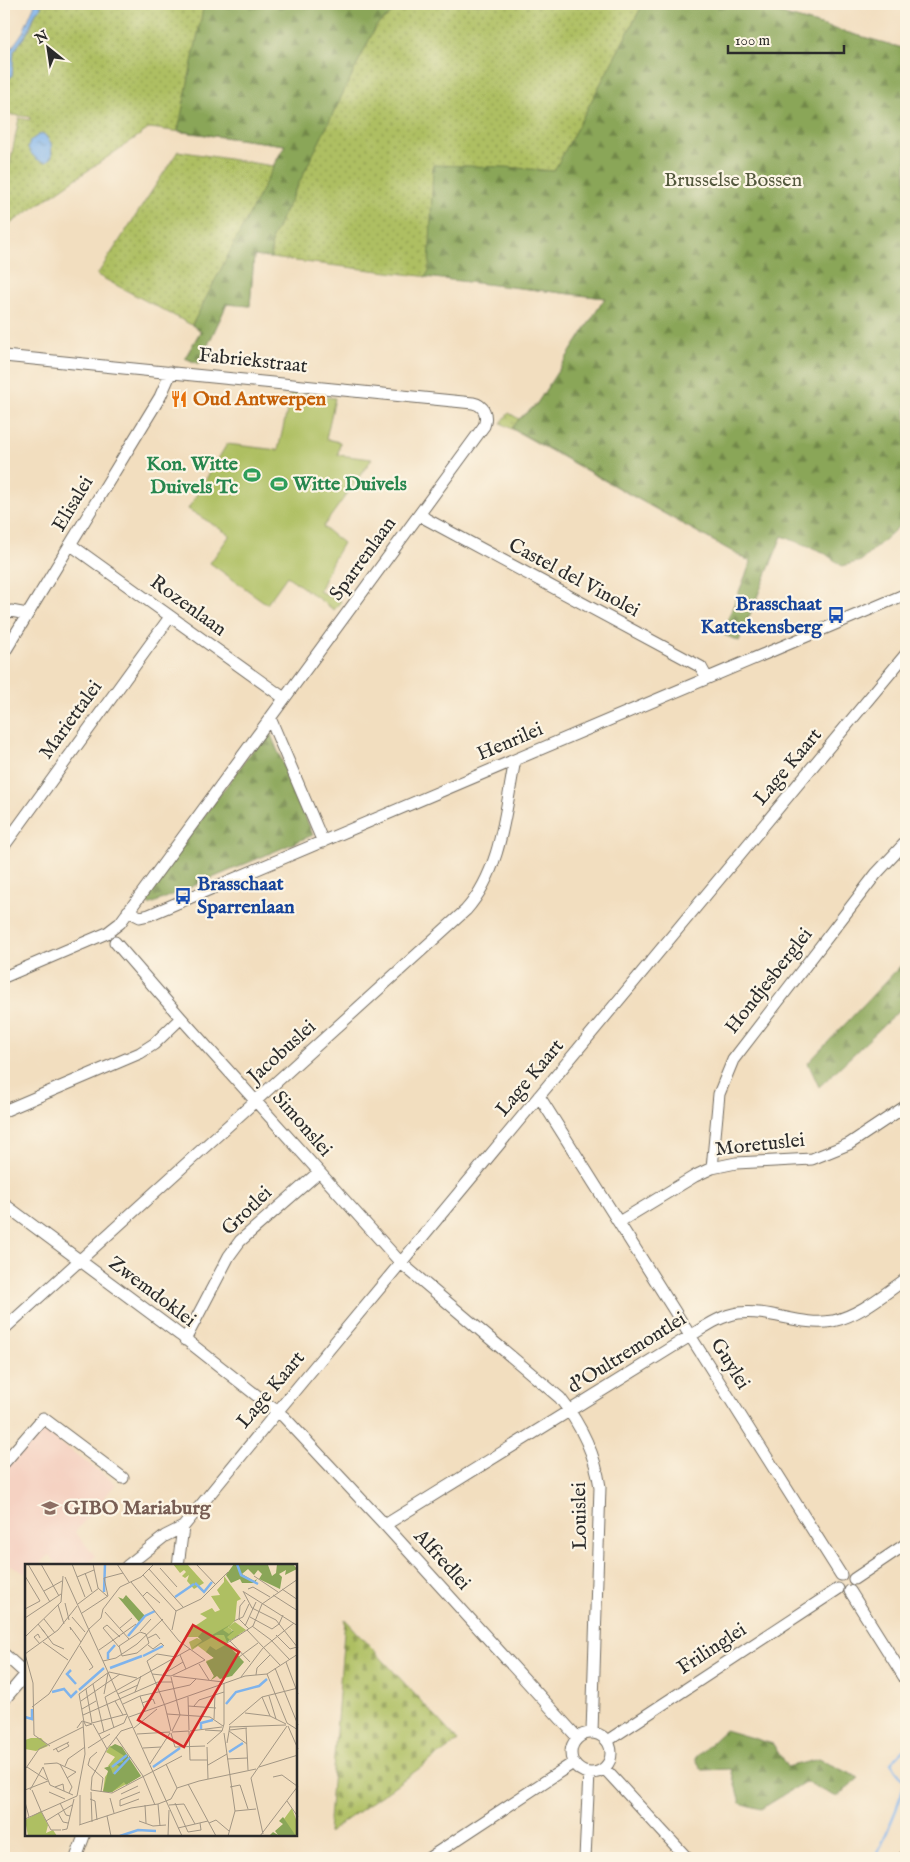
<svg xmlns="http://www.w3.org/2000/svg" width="910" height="1862" viewBox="0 0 910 1862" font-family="'IM FELL English',serif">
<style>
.built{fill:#f5d2c2}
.grass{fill:url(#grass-dots);stroke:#6c7546}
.forest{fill:url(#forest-firs);stroke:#5a6842}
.cemetery{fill:url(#cemetery-stones);stroke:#6c7546}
.garden{fill:#aebf62;stroke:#6c7546}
.water{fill:url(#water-ripples);stroke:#546f8c}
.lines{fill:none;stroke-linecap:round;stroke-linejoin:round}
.stream{stroke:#7eb3ec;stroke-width:2.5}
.minor-casing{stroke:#716a5f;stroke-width:13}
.minor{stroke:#fff;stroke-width:11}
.labels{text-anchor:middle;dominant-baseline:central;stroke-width:4.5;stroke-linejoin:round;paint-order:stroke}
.park-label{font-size:20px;fill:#52573c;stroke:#fcf5e5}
.street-label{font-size:20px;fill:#2b2b2b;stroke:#fcf5e5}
.food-label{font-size:20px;font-weight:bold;fill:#c56008;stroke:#fcf5e5;text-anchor:start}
.leisure-label{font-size:20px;font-weight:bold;fill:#27864d;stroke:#fcf5e5;text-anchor:end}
.transit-label{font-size:20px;font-weight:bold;fill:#164399;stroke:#fcf5e5;text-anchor:end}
.education-label{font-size:20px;font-weight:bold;fill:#785e54;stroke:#fcf5e5;text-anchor:start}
.inset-river{fill:none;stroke:#7eb3ec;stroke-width:2.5}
.inset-road{fill:none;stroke:#a29684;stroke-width:1}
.view{fill:#d62828;fill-opacity:0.15;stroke:#d62828;stroke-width:2.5}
.inset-edge{fill:none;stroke:#2b2b2b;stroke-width:2.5}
</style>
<defs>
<pattern id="grass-dots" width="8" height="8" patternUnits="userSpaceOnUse" patternTransform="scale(1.25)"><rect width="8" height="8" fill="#aebf62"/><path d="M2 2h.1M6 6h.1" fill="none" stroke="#8e9b51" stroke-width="1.8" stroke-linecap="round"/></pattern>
<pattern id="forest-firs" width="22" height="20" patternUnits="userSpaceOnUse" patternTransform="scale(1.25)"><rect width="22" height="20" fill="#8aa658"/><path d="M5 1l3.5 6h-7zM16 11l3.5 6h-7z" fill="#718749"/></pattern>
<pattern id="cemetery-stones" width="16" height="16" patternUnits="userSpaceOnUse" patternTransform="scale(1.25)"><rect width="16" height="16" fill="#aebf62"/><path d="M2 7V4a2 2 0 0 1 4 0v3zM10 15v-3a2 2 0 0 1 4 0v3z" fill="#8e9b51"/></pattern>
<pattern id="water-ripples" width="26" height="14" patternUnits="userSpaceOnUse" patternTransform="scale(1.25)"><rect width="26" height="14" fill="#7eb3ec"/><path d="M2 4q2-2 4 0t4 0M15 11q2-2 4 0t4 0" fill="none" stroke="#6792bf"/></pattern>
</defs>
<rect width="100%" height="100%" fill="#fcf5e5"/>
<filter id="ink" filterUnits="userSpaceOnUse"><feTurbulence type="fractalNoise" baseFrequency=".02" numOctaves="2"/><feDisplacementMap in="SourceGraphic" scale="10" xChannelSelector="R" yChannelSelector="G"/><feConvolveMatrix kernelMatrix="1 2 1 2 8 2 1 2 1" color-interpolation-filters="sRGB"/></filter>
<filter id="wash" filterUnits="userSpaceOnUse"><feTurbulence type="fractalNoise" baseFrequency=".0096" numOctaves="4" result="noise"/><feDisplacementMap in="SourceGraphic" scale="20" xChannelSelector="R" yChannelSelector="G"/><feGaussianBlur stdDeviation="1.12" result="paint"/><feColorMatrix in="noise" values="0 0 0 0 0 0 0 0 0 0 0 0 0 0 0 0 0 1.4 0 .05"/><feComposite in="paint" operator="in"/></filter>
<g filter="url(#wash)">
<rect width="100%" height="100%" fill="#f2debf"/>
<path class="built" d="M 39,1427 L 116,1484 L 75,1532 L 95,1556 L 86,1566 L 60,1566 L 49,1555 L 38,1566 L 26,1566 L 26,1574 L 11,1565 L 4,1570 L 4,1469 Z"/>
<path class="grass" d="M 41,4 L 746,4 L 906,49 L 782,536 L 739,641 L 722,634 L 751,562 L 501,423 L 509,413 L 519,419 L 536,405 L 605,298 L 254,256 L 250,306 L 227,304 L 199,364 L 185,358 L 201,330 L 97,275 L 178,151 L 273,166 L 285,145 L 150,128 L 4,228 L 4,194 L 19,118 L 30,120 L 30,117 L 4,114 L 4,83 L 12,76 L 14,51 L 30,29 L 36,12 L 41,8 Z"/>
<path class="forest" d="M 204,4 L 403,4 L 376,26 L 272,238 L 271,258 L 254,256 L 250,306 L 227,304 L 199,364 L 185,358 L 201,331 L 192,325 L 285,145 L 178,131 Z
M 643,4 L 746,4 L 906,49 L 906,520 L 861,561 L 842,566 L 823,552 L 782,536 L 739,641 L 722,634 L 751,562 L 512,428 L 519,419 L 536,405 L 605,298 L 425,277 L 429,271 L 433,165 L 505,167 L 554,171 Z
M 267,731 L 271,735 L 313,835 L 149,905 L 144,897 Z
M 906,960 L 906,1004 L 819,1087 L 808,1063 Z
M 725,1730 L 773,1744 L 787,1767 L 819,1759 L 859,1778 L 837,1797 L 805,1782 L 761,1809 L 740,1803 L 731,1769 L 702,1770 L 695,1758 Z"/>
<path class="cemetery" d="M 345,1619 L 458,1741 L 328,1833 Z"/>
<path class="garden" d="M 291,393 L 335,398 L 326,439 L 340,442 L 338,455 L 372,459 L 323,527 L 343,543 L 332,562 L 319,591 L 341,601 L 334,610 L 287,576 L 267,604 L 210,563 L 230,535 L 188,509 L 227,444 L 278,450 Z"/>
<path class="water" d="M 35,4 L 41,4 L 41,8 L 36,12 L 27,33 L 14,51 L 12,76 L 4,83 L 4,78 L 6,75 L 7,55 L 23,32 Z
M 40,134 L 44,134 L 51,143 L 52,156 L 47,162 C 38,162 32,156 28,148 L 30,141 Z"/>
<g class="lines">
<path class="stream" d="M 876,1858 L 896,1810 L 905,1782 L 891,1763 L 906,1747"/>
</g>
</g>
<g filter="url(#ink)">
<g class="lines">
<g class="minor-casing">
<path id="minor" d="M 4,356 L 473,403 C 484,405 488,415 484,426 L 120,923 L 107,933 L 4,977
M 420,514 L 426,519 L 701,667 L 707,678
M 71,545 L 284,698
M 4,614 L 11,611 L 27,614
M 4,653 L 160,397 L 168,379 L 170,372
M 270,718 L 323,842
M 4,846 L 170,617
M 128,911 L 140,917 L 149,915 L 906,594
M 115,942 L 181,1018 L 401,1263 L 560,1398 C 581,1425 595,1453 600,1487 L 592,1732
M 539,1096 L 841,1575
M 4,1111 L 140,1053 L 154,1044 L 181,1018
M 712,1168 L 719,1094 L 733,1060 L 876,874 L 906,842
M 4,1204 L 180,1335 L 284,1417 L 385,1525 L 577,1737
M 619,1222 L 695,1176 L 712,1168 L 736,1163 L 812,1159 L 849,1144 L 906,1106
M 4,1329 L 466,910 C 502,869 505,811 515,760
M 185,1340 L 229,1256 L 240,1241 L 319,1172
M 4,1463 L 43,1418 L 123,1478
M 385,1525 L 690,1336 C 705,1327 720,1316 738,1313 C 771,1309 801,1327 833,1321 C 860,1315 884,1294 906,1279
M 127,1566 L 165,1536 L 183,1527 L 277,1412 L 906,654
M 178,1566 L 183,1527
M 854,1579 L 906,1544
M 850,1591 L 906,1680
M 4,1654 L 26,1674
M 4,1700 L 26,1674
M571 1753a20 20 0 1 1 40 0a20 20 0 1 1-40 0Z
M 607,1741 L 838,1589
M 604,1768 L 687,1858
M 76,1858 L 84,1836
M 429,1858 L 573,1763
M 585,1858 L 589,1773
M 903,1858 L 906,1856"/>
</g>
<use href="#minor" class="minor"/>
</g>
</g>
<defs>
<g id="restaurant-bare" transform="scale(1.35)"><path d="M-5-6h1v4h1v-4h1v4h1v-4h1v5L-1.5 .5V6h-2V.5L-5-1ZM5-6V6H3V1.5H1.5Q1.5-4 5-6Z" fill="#e8710a" stroke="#fcf5e5" stroke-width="2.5" paint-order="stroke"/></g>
<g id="stadium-bare" transform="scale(1.35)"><path d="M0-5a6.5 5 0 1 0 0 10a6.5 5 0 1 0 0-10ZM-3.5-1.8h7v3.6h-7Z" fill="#2e9e5b" stroke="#fcf5e5" stroke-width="2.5" paint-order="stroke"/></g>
<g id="bus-bare" transform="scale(1.35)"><path d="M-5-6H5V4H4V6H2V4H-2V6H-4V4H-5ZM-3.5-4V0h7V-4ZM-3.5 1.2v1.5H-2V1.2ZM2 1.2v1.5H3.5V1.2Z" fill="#1a4fb4" stroke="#fcf5e5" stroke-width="2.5" paint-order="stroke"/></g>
<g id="school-bare" transform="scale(1.35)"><path d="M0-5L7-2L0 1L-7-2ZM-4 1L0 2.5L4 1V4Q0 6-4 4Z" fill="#8d6e63" stroke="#fcf5e5" stroke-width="2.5" paint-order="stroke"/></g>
</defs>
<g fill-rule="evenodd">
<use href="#restaurant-bare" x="179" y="399"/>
<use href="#stadium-bare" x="252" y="475"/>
<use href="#stadium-bare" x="279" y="484"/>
<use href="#bus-bare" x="836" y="615"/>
<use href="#bus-bare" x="183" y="896"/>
<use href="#school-bare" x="50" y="1508"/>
</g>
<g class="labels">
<g class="park-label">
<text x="733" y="180">Brusselse Bossen</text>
</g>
<g class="street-label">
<text transform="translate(253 361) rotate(6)">Fabriekstraat</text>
<text transform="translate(73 504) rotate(-59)">Elisalei</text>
<text transform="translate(363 559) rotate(-54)">Sparrenlaan</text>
<text transform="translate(574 578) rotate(28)">Castel del Vinolei</text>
<text transform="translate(188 606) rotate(36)">Rozenlaan</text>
<text transform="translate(71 720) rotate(-54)">Mariettalei</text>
<text transform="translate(510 742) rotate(-23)">Henrilei</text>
<text transform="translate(788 767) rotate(-50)">Lage Kaart</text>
<text transform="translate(769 981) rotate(-52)">Hondjesberglei</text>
<text transform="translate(282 1052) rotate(-42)">Jacobuslei</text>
<text transform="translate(530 1078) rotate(-50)">Lage Kaart</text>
<text transform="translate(302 1124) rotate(49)">Simonslei</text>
<text transform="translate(760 1145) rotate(-6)">Moretuslei</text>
<text transform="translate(247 1211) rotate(-44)">Grotlei</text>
<text transform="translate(152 1292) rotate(37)">Zwemdoklei</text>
<text transform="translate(627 1353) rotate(-32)">d'Oultremontlei</text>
<text transform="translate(730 1364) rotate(58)">Guylei</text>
<text transform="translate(271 1390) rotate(-50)">Lage Kaart</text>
<text transform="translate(580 1516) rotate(-91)">Louislei</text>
<text transform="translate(442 1560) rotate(48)">Alfredlei</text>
<text transform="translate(712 1649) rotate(-33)">Frilinglei</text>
</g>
<g class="food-label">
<text x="193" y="399">Oud Antwerpen</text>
</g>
<g class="leisure-label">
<text x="238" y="464">Kon. Witte<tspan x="238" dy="23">Duivels Tc</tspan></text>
<text x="293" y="484" text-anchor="start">Witte Duivels</text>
</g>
<g class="transit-label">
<text x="822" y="604">Brasschaat<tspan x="822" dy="23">Kattekensberg</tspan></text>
<text x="197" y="884" text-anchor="start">Brasschaat<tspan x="197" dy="23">Sparrenlaan</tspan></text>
</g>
<g class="education-label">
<text x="64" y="1508">GIBO Mariaburg</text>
</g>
</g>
<g transform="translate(25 1564)">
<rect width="272" height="272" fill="#f2debf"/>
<path d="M 148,0 L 162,0 L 179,19 L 169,25 L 162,17 L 164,11 L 160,14 L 157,12 L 161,8 L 159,6 L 155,9 ZM 199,12 L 216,35 L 212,37 L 210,57 L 203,63 L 207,66 L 202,80 L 215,93 L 186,116 L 189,112 L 181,97 L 189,94 L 173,82 L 167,86 L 164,78 L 172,74 L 178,77 L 173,73 L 160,73 L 164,66 L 182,54 L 175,50 L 187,44 L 190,48 L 195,46 L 186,32 L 195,31 L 192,26 L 199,18 ZM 85,182 L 103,191 L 102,196 L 112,214 L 87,228 L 78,228 L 80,213 L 86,204 L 83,202 L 90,193 L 81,188 ZM 267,244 L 272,258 L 272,272 L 255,272 L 264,265 L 259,255 ZM 16,247 L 23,261 L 21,269 L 28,266 L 32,272 L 3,272 L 0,256 Z" fill="#aebf62"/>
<path d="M 209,0 L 246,0 L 243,1 L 247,12 L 251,9 L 252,0 L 268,0 L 272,5 L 260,11 L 261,6 L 254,10 L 257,13 L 255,25 L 234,15 L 237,10 L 233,6 L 229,11 L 223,5 L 217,10 L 229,17 L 232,15 L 230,19 L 217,19 L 215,15 L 206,19 L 201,11 ZM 101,31 L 120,52 L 115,59 L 93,33 L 98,35 ZM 210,58 L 198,66 L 204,70 L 208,66 L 214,71 L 202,78 L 199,71 L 191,71 L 166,85 L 177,77 L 173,73 L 179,66 L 187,71 ZM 202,80 L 219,98 L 207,112 L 195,115 L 192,112 L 186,116 L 189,112 L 181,98 L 189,94 L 181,88 L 185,82 L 191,86 ZM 90,180 L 97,183 L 116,212 L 101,221 L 99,218 L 87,228 L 78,228 L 83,207 L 79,204 L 85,202 L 88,210 L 95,203 L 91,200 L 98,198 L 97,195 L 101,193 L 85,183 ZM 258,253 L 271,272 L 244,272 L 248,268 L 253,271 L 250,267 L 258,260 L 254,257 Z" fill="#8aa658"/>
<path d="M 210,58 L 221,66 L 205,76 L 202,73 L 209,67 L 203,63 ZM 6,174 L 16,174 L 23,182 L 11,187 L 0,185 L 0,176 Z" fill="#aebf62"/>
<path class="inset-river" d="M 212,0 L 216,11 L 233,20M 170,19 L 179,28 L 187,18M 79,28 L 80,0M 150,33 L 169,20M 103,72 L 120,52 L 130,47M 118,92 L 138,82M 83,95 L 83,89 L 90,81M 85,104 L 117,92M 46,106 L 42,110 L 51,120M 54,126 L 79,104M 27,128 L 39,125 L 46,133 L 52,127M 201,140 L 211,128 L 234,122 L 242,115M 0,153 L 7,155 L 7,145M 176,165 L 176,159 L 188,156M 204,188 L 218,179M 87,203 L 102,191M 128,203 L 155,184M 89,210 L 105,193M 95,272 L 113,266 L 131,267"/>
<path class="inset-road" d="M 3,0 L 25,38M 16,0 L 34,32M 47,0 L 60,33M 68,0 L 73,24 L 82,32M 92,0 L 104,18M 171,0 L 191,21M 135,4 L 152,23M 124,5 L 158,43M 60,9 L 67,28M 118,11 L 151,47M 0,12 L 15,37 L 0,45M 229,12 L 253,28M 40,13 L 157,272M 52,13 L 69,6M 106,18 L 154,77 L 180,96 L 146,112 L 127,110M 223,25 L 228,23 L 245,33M 257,25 L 273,36M 19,27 L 37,17M 218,27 L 227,44 L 251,56 L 273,84M 219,28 L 273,62M 248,31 L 273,47M 83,32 L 79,14 L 98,9M 118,32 L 122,28 L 135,39M 220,36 L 215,42 L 214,55 L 224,65M 40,39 L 44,56M 53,40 L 74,24M 33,41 L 39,60M 80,48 L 104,75M 57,49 L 83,32M 47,53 L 60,68M 225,53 L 247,65 L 254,60 L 258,51M 0,54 L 36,30M 19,55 L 30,69M 209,57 L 218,53 L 224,40M 13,60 L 20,69 L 17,65M 220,62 L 231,38M 227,62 L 246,76M 95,64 L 107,54M 64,65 L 76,54 L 78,45 L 95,23 L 116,13 L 129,0M 46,66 L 45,63 L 56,78M 147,66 L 151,47 L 176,35 L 203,8M 222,66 L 255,101M 115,67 L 126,55M 115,68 L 121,70 L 124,79 L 112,89 L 97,92 L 94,82 ZM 20,69 L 28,80 L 39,85M 251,71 L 265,85 L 272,83M 0,73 L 36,38 L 38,12M 123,74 L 131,70 L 135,75M 246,76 L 264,95M 205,77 L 225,98M 18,78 L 43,96M 202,79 L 228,62 L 237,40 L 273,15M 15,80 L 9,73 L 13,70 L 15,74M 123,81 L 128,85 L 136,79 L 139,82M 55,82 L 68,103 L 64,106M 94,83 L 78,64 L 82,61 L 95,73M 74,86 L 111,60M 0,90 L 8,119 L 9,171 L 25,182M 0,90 L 33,66 L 52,42M 155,91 L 161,105M 214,93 L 233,79M 78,97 L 91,94 L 112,80 L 138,55M 261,98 L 273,130M 174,100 L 184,116M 250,104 L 273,161M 138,110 L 158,98M 242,110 L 262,159 L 273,166M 231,111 L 232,104 L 245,91M 148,112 L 198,118M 146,113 L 155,151 L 147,167M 216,113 L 238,84 L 269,59M 68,120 L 79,168M 61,125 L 67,159M 110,128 L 116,112M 79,130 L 83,109M 93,130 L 113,121M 115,132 L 120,147M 244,132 L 251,155M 80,133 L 165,85M 80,133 L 89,164M 163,133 L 164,166M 237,133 L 273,124M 237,133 L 245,152M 56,137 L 95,110M 90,137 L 98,151M 117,139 L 128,135 L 130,140M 98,140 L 115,132 L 165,121 L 171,115M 163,142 L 191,144M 169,142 L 174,136 L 199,128M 7,143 L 24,130 L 64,65M 57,145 L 71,137M 220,149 L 245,152 L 261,160M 142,150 L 185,153 L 198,162M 58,151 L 133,118 L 147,118M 104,153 L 220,112 L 242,110 L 273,90M 189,155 L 190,130M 67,159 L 102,150M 67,160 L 61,162 L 59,158 L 54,130 L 84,108 L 112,114M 68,160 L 82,185M 204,161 L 237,133M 263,162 L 273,185M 205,163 L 261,161M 52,164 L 57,157 L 67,160M 109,164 L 132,145M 221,164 L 223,206M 180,166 L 197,167M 205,166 L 222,164M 146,167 L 140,142 L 122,97 L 132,90 L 151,93M 164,167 L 165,196M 165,167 L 197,163M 204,167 L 222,180M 147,168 L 164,167M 146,169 L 150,183 L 180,182M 199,169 L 210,247 L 203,272M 74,170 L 99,159 L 102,152M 112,170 L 145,168M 91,173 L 118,212 L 130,241M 202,179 L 205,162M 182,180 L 197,167 L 199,160 L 199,119M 182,183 L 183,215M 31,184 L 33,188 L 44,182 L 42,179M 63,184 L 85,170M 118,184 L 136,183M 28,186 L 44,178M 72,188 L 65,194 L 63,201 L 78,214 L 76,228M 202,195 L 222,194M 165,196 L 182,196M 19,200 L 32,199 L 51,208 L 42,214M 35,200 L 47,223 L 44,229M 125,200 L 145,169M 141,200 L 152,224M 183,201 L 202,190M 40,202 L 43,195 L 60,183M 2,203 L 22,216M 18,203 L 25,221 L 48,231M 234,203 L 273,191M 1,204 L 14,185 L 58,163M 248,213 L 257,211 L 272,222M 163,220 L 191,272M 30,223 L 38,220 L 39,227M 205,223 L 215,221 L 223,245M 0,226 L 23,217M 5,226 L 18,203M 7,226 L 16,247M 66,226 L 87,229 L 157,192M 66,226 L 67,213 L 82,185 L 96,167 L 108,163M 24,228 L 40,235M 66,228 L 67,258M 96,230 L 113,222M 55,231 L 55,260M 85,234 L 89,249M 65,235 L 70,237 L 72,256M 43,236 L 52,232 L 60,190 L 58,158M 262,237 L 273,253M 0,238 L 4,253M 35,239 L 41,251 L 45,252M 150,239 L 163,268 L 176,266 L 175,259M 133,240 L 135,262M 120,241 L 121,259M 144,241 L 159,240 L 170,260M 95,242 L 95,236 L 115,228M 95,242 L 114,235M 16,247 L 26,266 L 36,266M 210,247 L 231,245M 33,249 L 38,258 L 43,259M 82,252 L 86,272M 0,255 L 43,236M 21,257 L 47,241M 114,257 L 128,262 L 141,261M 184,259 L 191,256 L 204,267M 54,261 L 106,244 L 133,240 L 146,235 L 152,224 L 174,217 L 231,205M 153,264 L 183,257M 37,266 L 42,265 L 49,235M 238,270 L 226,214 L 262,162M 143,272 L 144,246M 235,272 L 273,222"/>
<path class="view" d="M 168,61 L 214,88 L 159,183 L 113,156 Z"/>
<rect width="272" height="272" class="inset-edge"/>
</g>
<rect width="910" height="1862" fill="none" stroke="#fcf5e5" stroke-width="20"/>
<g transform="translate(48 48) rotate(330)" stroke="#fcf5e5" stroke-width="4" paint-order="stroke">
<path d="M0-4L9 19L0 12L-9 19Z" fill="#2b2b2b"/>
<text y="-8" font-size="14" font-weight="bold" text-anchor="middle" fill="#2b2b2b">N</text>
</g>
<path d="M728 45v8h116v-8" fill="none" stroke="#2b2b2b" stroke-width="2.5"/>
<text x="735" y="45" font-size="15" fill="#2b2b2b" stroke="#fcf5e5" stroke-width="4" paint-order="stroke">100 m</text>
</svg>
